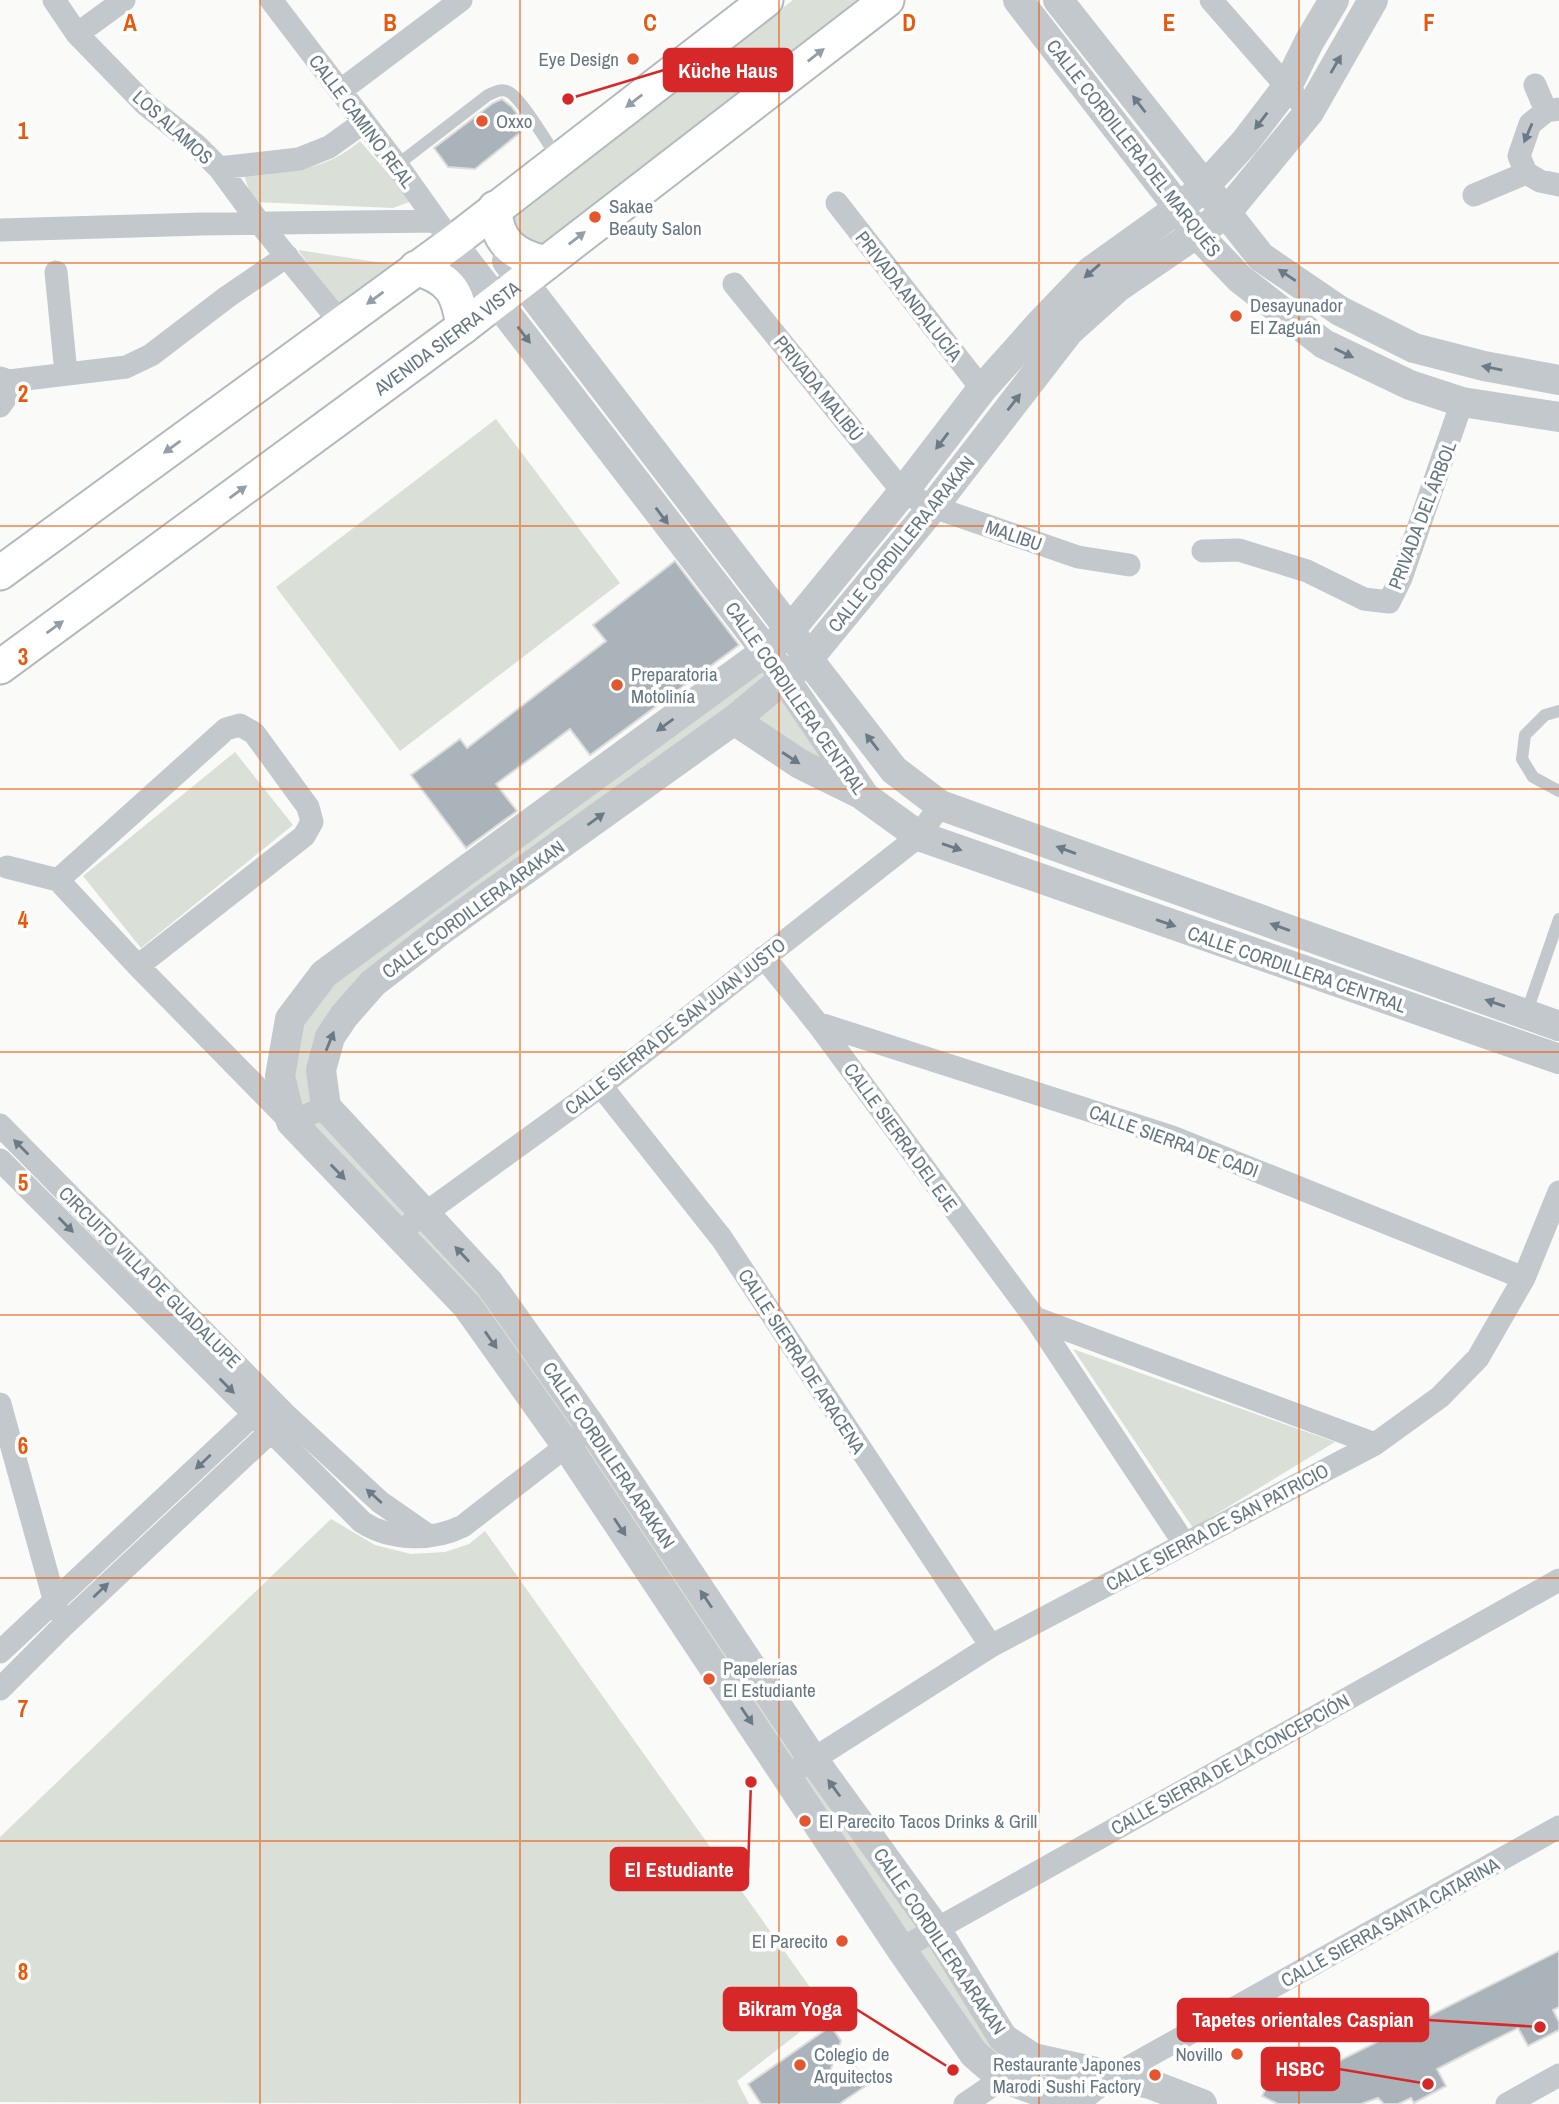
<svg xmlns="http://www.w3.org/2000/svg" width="1559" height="2104" viewBox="0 0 1559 2104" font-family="'Archivo Narrow',sans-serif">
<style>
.green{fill:#dadfd7}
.building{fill:#aab3b9;stroke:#dcdcda;stroke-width:2}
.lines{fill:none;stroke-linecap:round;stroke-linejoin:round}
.secondary-casing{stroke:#b3babf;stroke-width:37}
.service{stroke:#c3c8cc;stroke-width:12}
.minor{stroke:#c3c8cc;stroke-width:23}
.tertiary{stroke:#c3c8cc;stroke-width:30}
.secondary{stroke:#fff;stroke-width:33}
.oneway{fill:#939fa8}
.oneway2{fill:#6a7a87}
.grid{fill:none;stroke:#e8590c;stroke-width:2;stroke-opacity:0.55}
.poi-dot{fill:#e4572e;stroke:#fff;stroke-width:2.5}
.labels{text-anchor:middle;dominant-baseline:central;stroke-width:7;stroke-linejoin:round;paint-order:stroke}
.poi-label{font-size:19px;fill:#657683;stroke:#fff;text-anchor:start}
.street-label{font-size:19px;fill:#657683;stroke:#fff}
.grid-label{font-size:23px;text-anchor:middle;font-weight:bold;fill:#e8590c;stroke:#fff;stroke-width:7;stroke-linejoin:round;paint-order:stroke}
.leader{fill:none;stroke:#d62828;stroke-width:2.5}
.callout-dot{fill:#d62828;stroke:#fff;stroke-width:2.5}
.callout{fill:#d62828;stroke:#d62828;stroke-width:2.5}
.callout-label{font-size:21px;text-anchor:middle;font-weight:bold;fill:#fff}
</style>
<rect width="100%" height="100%" fill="#fafaf8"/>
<path class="green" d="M 793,0 L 859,0 L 536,252 L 501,225 Z
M 360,141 L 412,201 L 393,208 L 253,202 L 244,175 C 291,170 322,173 360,141 Z
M 298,250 L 396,265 L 337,305 Z
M 496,419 L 620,583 L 400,751 L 276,587 Z
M 765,662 L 777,679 L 376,975 L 318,1078 L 492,1293 L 1007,2048 L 989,2061 L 567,1441 L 293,1120 L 293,1019 L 327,974 Z
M 785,679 L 865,797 L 734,720 Z
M 235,752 L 293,825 L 141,948 L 83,876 Z
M 1073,1349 L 1335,1442 L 1193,1528 Z
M 331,1519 L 375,1545 L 411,1554 L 445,1552 L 469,1544 L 485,1531 L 827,2011 L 737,2081 L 749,2104 L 0,2102 L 0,1837 Z"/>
<path class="building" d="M 502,99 L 512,107 L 527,127 L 475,169 L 448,167 L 434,148 L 493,103 Z
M 675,561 L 739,645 L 590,755 L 570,729 L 496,784 L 517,811 L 466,848 L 411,775 L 460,739 L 467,748 L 606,641 L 593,625 Z
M 1559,1951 L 1559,2007 L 1553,2010 L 1559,2022 L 1559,2030 L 1528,2046 L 1518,2028 L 1472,2051 L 1437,2069 L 1446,2086 L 1414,2103 L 1411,2098 L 1398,2104 L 1384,2104 L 1378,2098 L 1361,2104 L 1278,2104 L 1262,2096 L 1275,2070 L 1295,2070 L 1309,2076 Z
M 831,2026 L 841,2041 L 825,2085 L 855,2066 L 867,2085 L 839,2104 L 761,2104 L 748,2084 Z"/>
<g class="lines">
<g class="secondary-casing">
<g id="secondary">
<path d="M 495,208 C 496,242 514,256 546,263"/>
<path d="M 416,268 C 451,279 458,292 463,327"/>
<path d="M 0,573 L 452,243 L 766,0"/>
<path id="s1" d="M 0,667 L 463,327 L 887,0"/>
</g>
</g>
<path class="service" d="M 397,165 L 488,95 C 495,92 501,88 509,92 C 521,98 549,145 558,159
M 1559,711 L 1545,715 L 1525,735 L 1522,759 L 1533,777 L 1559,791
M 1526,1014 L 1559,919"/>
<path class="minor" d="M 54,0 L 77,34 L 146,105 L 195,144 L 219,168 L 261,225 L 341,323
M 271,0 L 397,165 L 443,230
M 1211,0 L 1309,112
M 77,34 L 124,0
M 1535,85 L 1546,111
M 340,91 L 461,0
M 1559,109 L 1546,111 L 1530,124 L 1519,156 L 1526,173 L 1540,181 L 1559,185
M 219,168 L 299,159 L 329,147 L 364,122
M 1474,195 L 1526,173
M 837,203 L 982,389
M 0,230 L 202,224 L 436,221
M 56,272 L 66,373
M 734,284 L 903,492 L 933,507 L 1078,557 L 1129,565
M 0,378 L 9,381 L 126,367 L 151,355 L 227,297 L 287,256
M 0,406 L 9,393 L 9,381
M 1203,551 L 1239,550 L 1307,571 L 1364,599 L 1389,602 L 1401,578 L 1462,402
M 7,867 L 58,880 L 226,729 L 240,725 L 254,733 L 308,807 L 312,822 L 304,836 L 138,966
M 58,880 L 138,966 L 291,1122 L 326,1107
M 764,957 L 817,1023 L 1035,1318 L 1184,1543
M 817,1023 L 1172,1137 L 1524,1278
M 601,1086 L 722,1239 L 991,1646
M 0,1125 L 287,1416 L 380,1502 L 429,1536
M 0,1160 L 362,1522 C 391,1541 433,1541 463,1526 L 578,1437
M 398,1233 L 601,1086 L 919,836 L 940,805
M 1035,1318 L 1375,1444
M 0,1404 L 57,1610
M 0,1652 L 266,1403
M 0,1689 L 62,1627 L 282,1421
M 801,1767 L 991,1646 L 1375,1444 L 1440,1397 L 1478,1358 L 1524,1278 L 1559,1192
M 901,1949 L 1559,1580
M 965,2104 L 1033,2058
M 1077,2104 L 1111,2077 L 1559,1827
M 1507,2104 L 1559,2075"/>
<path class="tertiary" d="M 1018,0 L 1179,208 L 1196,233 L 1240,279 L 1324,344 L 1410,385 L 1462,402 L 1559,417
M 1058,0 L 1261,257 L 1340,311 L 1414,348 L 1484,366 L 1559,380
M 452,243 L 766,651 L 865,797 L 919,836 L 1559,1059
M 507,261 L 790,630 L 808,659 L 894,770 L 940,805 L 1559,1026
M 734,720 L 800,764 L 861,794
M 1075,2104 L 1002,2078 L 974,2054 L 901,1949 L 566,1445 L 467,1306 L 291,1122 L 280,1076 L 290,1019 L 324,974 L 766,651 L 790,630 L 903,492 L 982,389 L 1040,324 L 1091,271 L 1179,208 L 1204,187 L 1245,142 L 1287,87 L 1309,42 L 1334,0
M 1202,2104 L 1150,2084 L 1033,2058 L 1003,2038 L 936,1929 L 812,1758 L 592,1428 L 489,1283 L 326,1107 L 321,1070 L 330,1037 L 344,1016 L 373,983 L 444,928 L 734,720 L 808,659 L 933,507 L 1069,331 L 1118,287 L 1225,214 L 1309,112 L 1373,0"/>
<use href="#secondary" class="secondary"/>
</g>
<defs><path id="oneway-solid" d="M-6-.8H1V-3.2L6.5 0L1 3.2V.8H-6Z" transform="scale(1.75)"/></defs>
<g class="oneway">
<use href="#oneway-solid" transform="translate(816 55) rotate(-38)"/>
<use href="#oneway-solid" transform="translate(634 101) rotate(142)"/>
<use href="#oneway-solid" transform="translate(577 238) rotate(-38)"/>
<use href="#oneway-solid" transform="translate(375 298) rotate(144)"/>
<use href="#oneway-solid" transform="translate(172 447) rotate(144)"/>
<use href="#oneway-solid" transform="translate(238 492) rotate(-36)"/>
<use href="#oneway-solid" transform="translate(55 627) rotate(-36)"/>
</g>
<g class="oneway2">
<use href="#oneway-solid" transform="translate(1336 64) rotate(-60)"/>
<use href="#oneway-solid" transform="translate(1139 104) rotate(-128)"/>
<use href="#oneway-solid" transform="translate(1261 121) rotate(127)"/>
<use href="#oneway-solid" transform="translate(1528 133) rotate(113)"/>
<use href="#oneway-solid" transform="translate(1092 271) rotate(139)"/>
<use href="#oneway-solid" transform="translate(1287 275) rotate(-146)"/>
<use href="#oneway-solid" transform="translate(524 335) rotate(53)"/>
<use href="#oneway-solid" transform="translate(1344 353) rotate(26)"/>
<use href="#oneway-solid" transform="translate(1492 368) rotate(-169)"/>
<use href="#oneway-solid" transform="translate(1014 402) rotate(-52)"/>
<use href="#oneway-solid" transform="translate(942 441) rotate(127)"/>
<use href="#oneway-solid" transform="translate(662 516) rotate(53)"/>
<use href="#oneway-solid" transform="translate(665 725) rotate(144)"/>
<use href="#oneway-solid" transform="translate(872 742) rotate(-128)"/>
<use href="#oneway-solid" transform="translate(791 758) rotate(33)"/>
<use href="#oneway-solid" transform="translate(596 819) rotate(-36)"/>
<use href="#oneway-solid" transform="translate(952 847) rotate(19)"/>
<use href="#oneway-solid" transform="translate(1066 850) rotate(-160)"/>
<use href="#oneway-solid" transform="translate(1166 923) rotate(19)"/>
<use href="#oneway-solid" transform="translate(1280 927) rotate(-160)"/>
<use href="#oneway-solid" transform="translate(1495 1003) rotate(-161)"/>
<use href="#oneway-solid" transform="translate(330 1041) rotate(-68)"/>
<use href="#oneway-solid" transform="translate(21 1147) rotate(-135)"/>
<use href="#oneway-solid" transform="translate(338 1172) rotate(46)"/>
<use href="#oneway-solid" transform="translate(66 1225) rotate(45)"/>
<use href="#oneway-solid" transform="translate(462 1254) rotate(-133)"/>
<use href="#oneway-solid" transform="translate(491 1340) rotate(55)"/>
<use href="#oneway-solid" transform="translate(227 1386) rotate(45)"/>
<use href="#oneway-solid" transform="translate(203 1462) rotate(137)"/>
<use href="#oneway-solid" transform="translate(374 1496) rotate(-138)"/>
<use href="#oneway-solid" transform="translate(620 1527) rotate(56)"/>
<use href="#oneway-solid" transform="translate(101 1590) rotate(-43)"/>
<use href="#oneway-solid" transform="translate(706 1599) rotate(-124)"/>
<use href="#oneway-solid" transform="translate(747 1716) rotate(56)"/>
<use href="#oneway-solid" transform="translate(834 1788) rotate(-126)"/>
</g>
<path class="grid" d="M 260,0 L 260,2104M 520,0 L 520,2104M 779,0 L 779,2104M 1039,0 L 1039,2104M 1299,0 L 1299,2104M 0,263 L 1559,263M 0,526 L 1559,526M 0,789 L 1559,789M 0,1052 L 1559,1052M 0,1315 L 1559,1315M 0,1578 L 1559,1578M 0,1841 L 1559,1841"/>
<g class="poi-dot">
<circle cx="633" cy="59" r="7"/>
<circle cx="482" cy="121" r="7"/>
<circle cx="595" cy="217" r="7"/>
<circle cx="1236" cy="316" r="7"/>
<circle cx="617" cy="685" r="7"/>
<circle cx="709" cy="1679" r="7"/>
<circle cx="805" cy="1821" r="7"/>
<circle cx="842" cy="1941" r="7"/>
<circle cx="1237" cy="2054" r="7"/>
<circle cx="800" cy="2065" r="7"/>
<circle cx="1155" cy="2075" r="7"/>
</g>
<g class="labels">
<g class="poi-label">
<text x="619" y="59" text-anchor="end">Eye Design</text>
<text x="496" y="121">Oxxo</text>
<text x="609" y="206">Sakae<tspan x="609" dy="22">Beauty Salon</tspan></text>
<text x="1250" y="305">Desayunador<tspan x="1250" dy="22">El Zaguán</tspan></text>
<text x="631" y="674">Preparatoria<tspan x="631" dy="22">Motolinía</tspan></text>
<text x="723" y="1668">Papelerías<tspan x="723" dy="22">El Estudiante</tspan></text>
<text x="819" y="1821">El Parecito Tacos Drinks &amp; Grill</text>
<text x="828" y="1941" text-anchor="end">El Parecito</text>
<text x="814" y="2054">Colegio de<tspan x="814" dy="22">Arquitectos</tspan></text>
<text x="1223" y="2054" text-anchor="end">Novillo</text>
<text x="1141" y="2064" text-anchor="end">Restaurante Japones<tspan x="1141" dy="22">Marodi Sushi Factory</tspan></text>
</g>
<g class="street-label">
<text transform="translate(362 121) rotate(53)">CALLE CAMINO REAL</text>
<text transform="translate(173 127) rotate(42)">LOS ALAMOS</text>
<text transform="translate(1134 148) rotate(52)">CALLE CORDILLERA DEL MARQUÉS</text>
<text transform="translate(909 296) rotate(52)">PRIVADA ANDALUCÍA</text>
<text stroke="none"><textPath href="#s1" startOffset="555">AVENIDA SIERRA VISTA</textPath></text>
<text transform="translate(819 388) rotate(51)">PRIVADA MALIBÚ</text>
<text transform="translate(1422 515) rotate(-69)">PRIVADA DEL ÁRBOL</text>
<text transform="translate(1014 535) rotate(19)">MALIBU</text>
<text transform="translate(901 544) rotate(-51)">CALLE CORDILLERA ARAKAN</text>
<text transform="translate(796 698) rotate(55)">CALLE CORDILLERA CENTRAL</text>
<text transform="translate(473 909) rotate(-36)">CALLE CORDILLERA ARAKAN</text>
<text transform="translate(1297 969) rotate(19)">CALLE CORDILLERA CENTRAL</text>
<text transform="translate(675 1026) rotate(-38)">CALLE SIERRA DE SAN JUAN JUSTO</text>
<text transform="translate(901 1137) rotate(54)">CALLE SIERRA DEL EJE</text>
<text transform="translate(1174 1141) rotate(20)">CALLE SIERRA DE CADI</text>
<text transform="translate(150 1277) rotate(45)">CIRCUITO VILLA DE GUADALUPE</text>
<text transform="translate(802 1361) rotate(57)">CALLE SIERRA DE ARACENA</text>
<text transform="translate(609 1455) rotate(56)">CALLE CORDILLERA ARAKAN</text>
<text transform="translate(1217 1527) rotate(-28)">CALLE SIERRA DE SAN PATRICIO</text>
<text transform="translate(1230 1764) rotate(-29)">CALLE SIERRA DE LA CONCEPCIÓN</text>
<text transform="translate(1390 1922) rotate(-29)">CALLE SIERRA SANTA CATARINA</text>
<text transform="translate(940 1941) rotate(56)">CALLE CORDILLERA ARAKAN</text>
</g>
</g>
<g class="grid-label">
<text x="130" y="31">A</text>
<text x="390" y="31">B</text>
<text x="650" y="31">C</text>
<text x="909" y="31">D</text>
<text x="1169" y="31">E</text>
<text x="1429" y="31">F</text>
<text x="23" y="139">1</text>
<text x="23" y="402">2</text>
<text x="23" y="665">3</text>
<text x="23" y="928">4</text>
<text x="23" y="1191">5</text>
<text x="23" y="1454">6</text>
<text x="23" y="1717">7</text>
<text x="23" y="1980">8</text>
</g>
<path class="leader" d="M568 99L664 70M751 1782L748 1869M953 2070L856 2009M1540 2027L1428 2020M1428 2084L1339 2069"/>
<g class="callout-dot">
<circle cx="568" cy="99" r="7"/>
<circle cx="751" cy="1782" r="7"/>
<circle cx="953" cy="2070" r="7"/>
<circle cx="1540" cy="2027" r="7"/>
<circle cx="1428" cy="2084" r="7"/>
</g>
<g class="callout">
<rect x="664" y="49" width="128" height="42" rx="7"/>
<rect x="611" y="1848" width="137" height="42" rx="7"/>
<rect x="724" y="1988" width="132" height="42" rx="7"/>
<rect x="1178" y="1999" width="250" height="42" rx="7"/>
<rect x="1262" y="2048" width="77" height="42" rx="7"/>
</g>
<g class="callout-label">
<text x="728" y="78">Küche Haus</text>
<text x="679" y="1877">El Estudiante</text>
<text x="790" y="2016">Bikram Yoga</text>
<text x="1303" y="2027">Tapetes orientales Caspian</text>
<text x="1300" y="2076">HSBC</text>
</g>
</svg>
